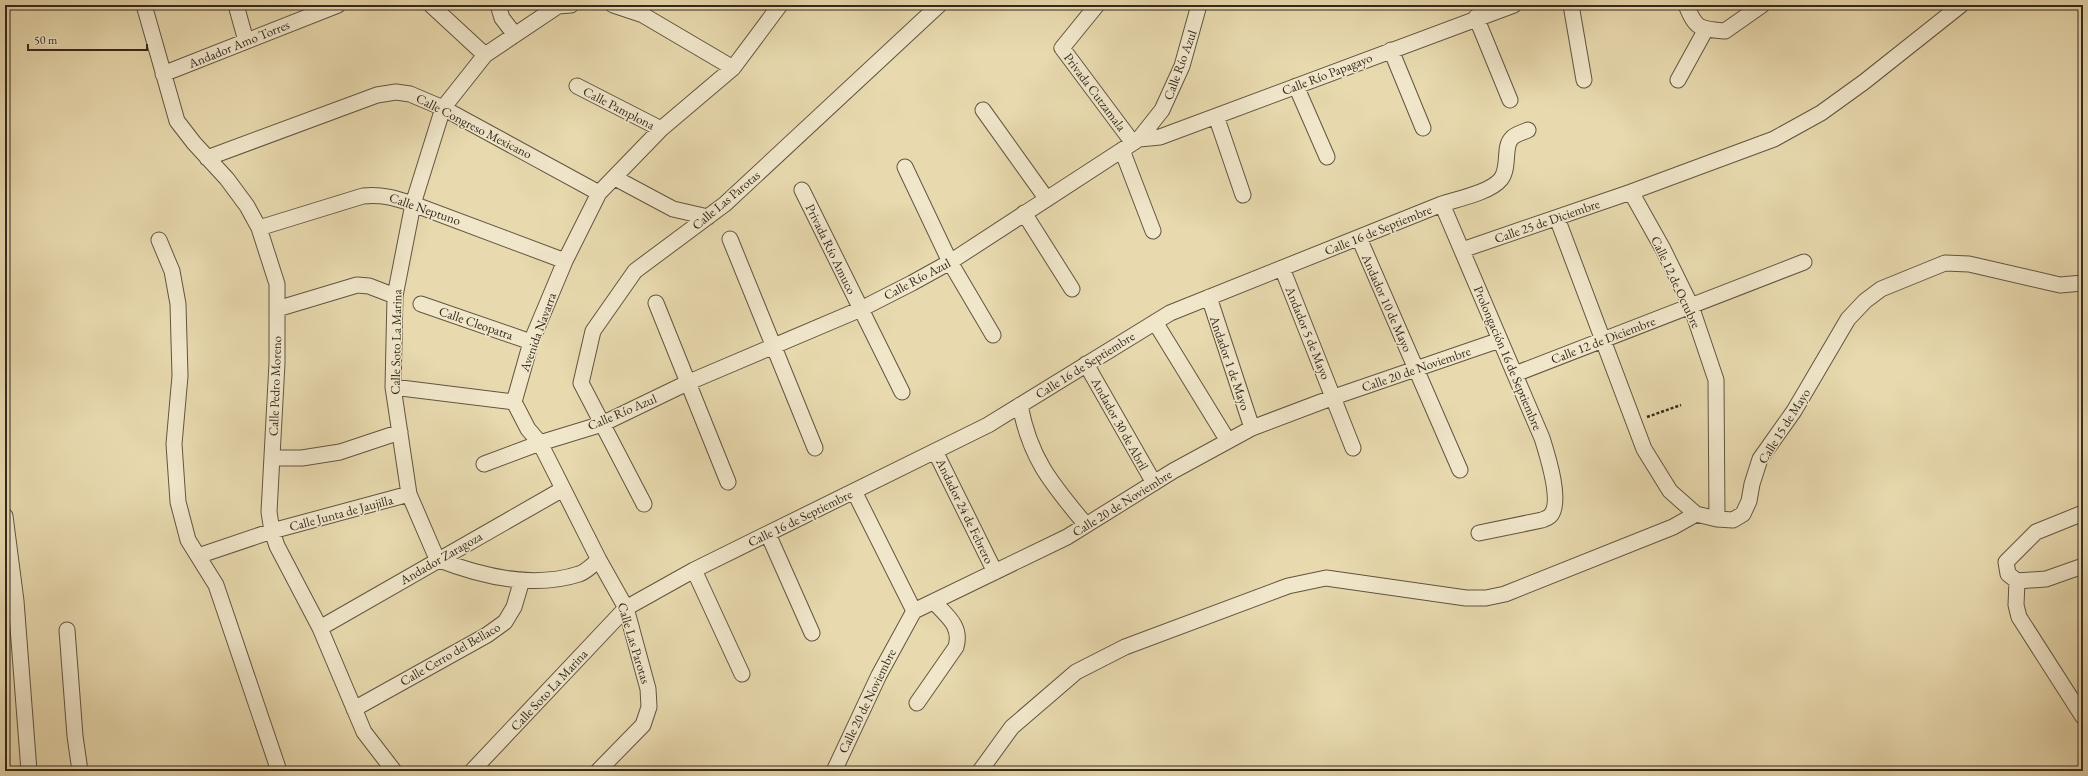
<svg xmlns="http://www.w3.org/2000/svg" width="2088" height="776" viewBox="0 0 2088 776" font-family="'EB Garamond',serif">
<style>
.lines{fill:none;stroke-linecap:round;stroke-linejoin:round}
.minor-casing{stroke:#605540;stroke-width:17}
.path{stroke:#33291c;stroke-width:2.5;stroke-dasharray:3 2;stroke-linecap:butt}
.minor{stroke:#f0e6ca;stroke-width:15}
.labels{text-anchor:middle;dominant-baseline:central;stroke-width:3;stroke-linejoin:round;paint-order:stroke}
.street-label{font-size:13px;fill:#33291c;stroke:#f0e6ca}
</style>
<rect width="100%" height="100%" fill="#e8d9ae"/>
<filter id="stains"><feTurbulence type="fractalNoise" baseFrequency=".005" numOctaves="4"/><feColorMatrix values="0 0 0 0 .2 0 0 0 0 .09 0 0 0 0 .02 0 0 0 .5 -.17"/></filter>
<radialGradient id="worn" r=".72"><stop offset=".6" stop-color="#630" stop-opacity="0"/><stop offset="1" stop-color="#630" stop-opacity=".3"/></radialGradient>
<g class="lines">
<g class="minor-casing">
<path id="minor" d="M 144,5 L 177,121 L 194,143 L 227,179 L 247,206 L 259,228 L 277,284 L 277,363 L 269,512 L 272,531 L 277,546 L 320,628 L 364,732 L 394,771
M 236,5 L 246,41
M 431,5 L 485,55
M 498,5 L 502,18 L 515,35
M 571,5 L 558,6 L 485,55 L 443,108 L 413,204 L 395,296 L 393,387 L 409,494 L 437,559 C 480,576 533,589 579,574 C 586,572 593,564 599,560
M 613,5 L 643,15 L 733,68
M 1097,5 L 1062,48 L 1133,143
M 1571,5 L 1584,80
M 1686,5 C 1696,29 1699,29 1725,31 L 1762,5
M 1476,17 L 1510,100
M 1391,50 L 1423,128
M 163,74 L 338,5
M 1678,80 L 1706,29
M 577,86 L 661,129
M 1296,86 L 1327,157
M 983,110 L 1046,198
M 1216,116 L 1243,195
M 1139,139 L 1160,137 L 1514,5
M 1122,150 L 1153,231
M 207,158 L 377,95 L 396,92 L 410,94 L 443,108 L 599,193
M 905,167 L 950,262 L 993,335
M 615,178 L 673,209 L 708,217
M 802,190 L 902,392
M 1631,192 L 1663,249 L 1691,306 L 1716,380 L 1717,519
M 1442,204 L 1542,438 C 1547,454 1563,503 1550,516 C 1548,518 1544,519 1542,520 L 1479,533
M 1024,213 L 1072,289
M 1557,218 L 1644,449 L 1670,491 L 1696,514 L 1717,519 L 1733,520 L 1743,514 L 1749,501 L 1752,484 L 1760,459 L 1794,411 L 1848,319 L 1865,301 L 1881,289 L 1945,263 L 1969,264 L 2060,285 L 2083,283
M 259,228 L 363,196 C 382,194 395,198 413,204 L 565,261
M 1359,238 L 1460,470
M 730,239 L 815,448
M 159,240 L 172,271 L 178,304 L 180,376 L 174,444 L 178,502 L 188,540 L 216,585 L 279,771
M 1462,250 L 1631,192 L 1774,139 L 1821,113 L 1864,82 L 1961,5
M 1282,268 L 1353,448
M 1209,297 L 1252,428
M 656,303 L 728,482
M 421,304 L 531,342
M 277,309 L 357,285 L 369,286 L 395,296
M 1155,322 L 1228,441
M 1086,364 L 1154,483
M 1515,374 L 1804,262
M 393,387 L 514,402
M 1020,405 C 1030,459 1052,484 1086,525
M 935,451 L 995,572
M 272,458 L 302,458 L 340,452 L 400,432
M 484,464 L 540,443 L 602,424 L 687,383 L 861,309 L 912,283 L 950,262 L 1139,139 L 1162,110 L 1182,66 L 1199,5
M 854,491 L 914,611
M 644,504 L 581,383 L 593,331 L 635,271 L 725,204 L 939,5
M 2083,513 L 2036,532 L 2006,562 L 2008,574 L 2017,581 L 2046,579 L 2083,566
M 5,516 L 16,601 L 29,771
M 768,534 L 812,633
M 198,556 L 272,531 L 409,494
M 694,570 L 742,674
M 2017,581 L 2016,605 L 2019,617 L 2083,717
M 320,628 L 563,489
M 67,630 L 75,736 L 80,771
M 917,703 L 956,647 C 962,626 947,616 934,602
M 354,709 L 487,635 L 505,622 L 514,607 L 522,580
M 472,771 L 626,608 L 694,570 L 988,425 L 1170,313 L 1442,204 C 1458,199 1491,192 1501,179 C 1510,167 1503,146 1512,138 C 1515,134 1524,132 1528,130
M 598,771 L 643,725 L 649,707 L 648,689 L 626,608 L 599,560 L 540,443 L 528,429 L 514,402 L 531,342 L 565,261 L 599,193 L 661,129 L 733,68 L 780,5
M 834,771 L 879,675 L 914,611 L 1067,537 L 1173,471 L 1252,428 L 1334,397 L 1500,340
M 980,771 L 1012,727 L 1076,672 L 1125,647 L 1288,586 L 1326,578 L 1466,598 L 1486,598 L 1505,594 L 1673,527 L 1696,514"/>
</g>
<path class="path" d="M 1647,417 L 1681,405"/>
<use href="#minor" class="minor"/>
</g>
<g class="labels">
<g class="street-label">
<text transform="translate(239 44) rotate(-22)">Andador Amo Torres</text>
<text transform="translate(1180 65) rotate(-70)">Calle Río Azul</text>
<text transform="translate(1327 74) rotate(-21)">Calle Río Papagayo</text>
<text transform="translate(1095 92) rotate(53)">Privada Cutzamala</text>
<text transform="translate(619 108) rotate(27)">Calle Pamplona</text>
<text transform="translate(474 126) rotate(27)">Calle Congreso Mexicano</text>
<text transform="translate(726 200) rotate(-40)">Calle Las Parotas</text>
<text transform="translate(425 209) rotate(19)">Calle Neptuno</text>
<text transform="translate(1547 221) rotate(-19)">Calle 25 de Diciembre</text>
<text transform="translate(1378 230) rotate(-22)">Calle 16 de Septiembre</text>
<text transform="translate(831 249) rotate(64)">Privada Río Amuco</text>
<text transform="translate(917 279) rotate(-28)">Calle Río Azul</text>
<text transform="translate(1676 282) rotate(65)">Calle 12 de Octubre</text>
<text transform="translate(1387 303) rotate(66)">Andador 10 de Mayo</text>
<text transform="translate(476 323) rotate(19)">Calle Cleopatra</text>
<text transform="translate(538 332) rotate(-70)">Avenida Navarra</text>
<text transform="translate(1308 333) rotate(68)">Andador 5 de Mayo</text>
<text transform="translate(1603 340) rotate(-21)">Calle 12 de Diciembre</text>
<text transform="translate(396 342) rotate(-89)">Calle Soto La Marina</text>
<text transform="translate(1508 358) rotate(67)">Prolongación 16 de Septiembre</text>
<text transform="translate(1230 363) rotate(71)">Andador 1 de Mayo</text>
<text transform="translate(1085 365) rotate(-32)">Calle 16 de Septiembre</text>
<text transform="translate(1416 369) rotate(-19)">Calle 20 de Noviembre</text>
<text transform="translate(275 386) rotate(-88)">Calle Pedro Moreno</text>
<text transform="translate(622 412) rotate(-23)">Calle Río Azul</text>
<text transform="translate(1120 424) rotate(61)">Andador 30 de Abril</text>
<text transform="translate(1784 426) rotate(-58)">Calle 15 de Mayo</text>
<text transform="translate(1122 503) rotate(-32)">Calle 20 de Noviembre</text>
<text transform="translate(965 511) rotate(64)">Andador 24 de Febrero</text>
<text transform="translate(341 513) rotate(-15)">Calle Junta de Jaujilla</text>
<text transform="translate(800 518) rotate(-26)">Calle 16 de Septiembre</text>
<text transform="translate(441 558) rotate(-30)">Andador Zaragoza</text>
<text transform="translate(634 643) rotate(73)">Calle Las Parotas</text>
<text transform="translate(450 654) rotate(-30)">Calle Cerro del Bellaco</text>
<text transform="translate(549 690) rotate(-47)">Calle Soto La Marina</text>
<text transform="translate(867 701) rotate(-64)">Calle 20 de Noviembre</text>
</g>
</g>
<rect width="2088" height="776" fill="none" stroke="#e8d9ae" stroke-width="20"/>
<rect x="6" y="6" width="2076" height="764" fill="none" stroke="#33291c" stroke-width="2"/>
<rect x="10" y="10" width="2068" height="756" fill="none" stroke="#33291c"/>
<path d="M28 44v6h119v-6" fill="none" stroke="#33291c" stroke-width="2"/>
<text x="34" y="44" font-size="12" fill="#33291c" stroke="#f0e6ca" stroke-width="3" paint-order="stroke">50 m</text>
<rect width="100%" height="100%" filter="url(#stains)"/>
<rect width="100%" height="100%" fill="url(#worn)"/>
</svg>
